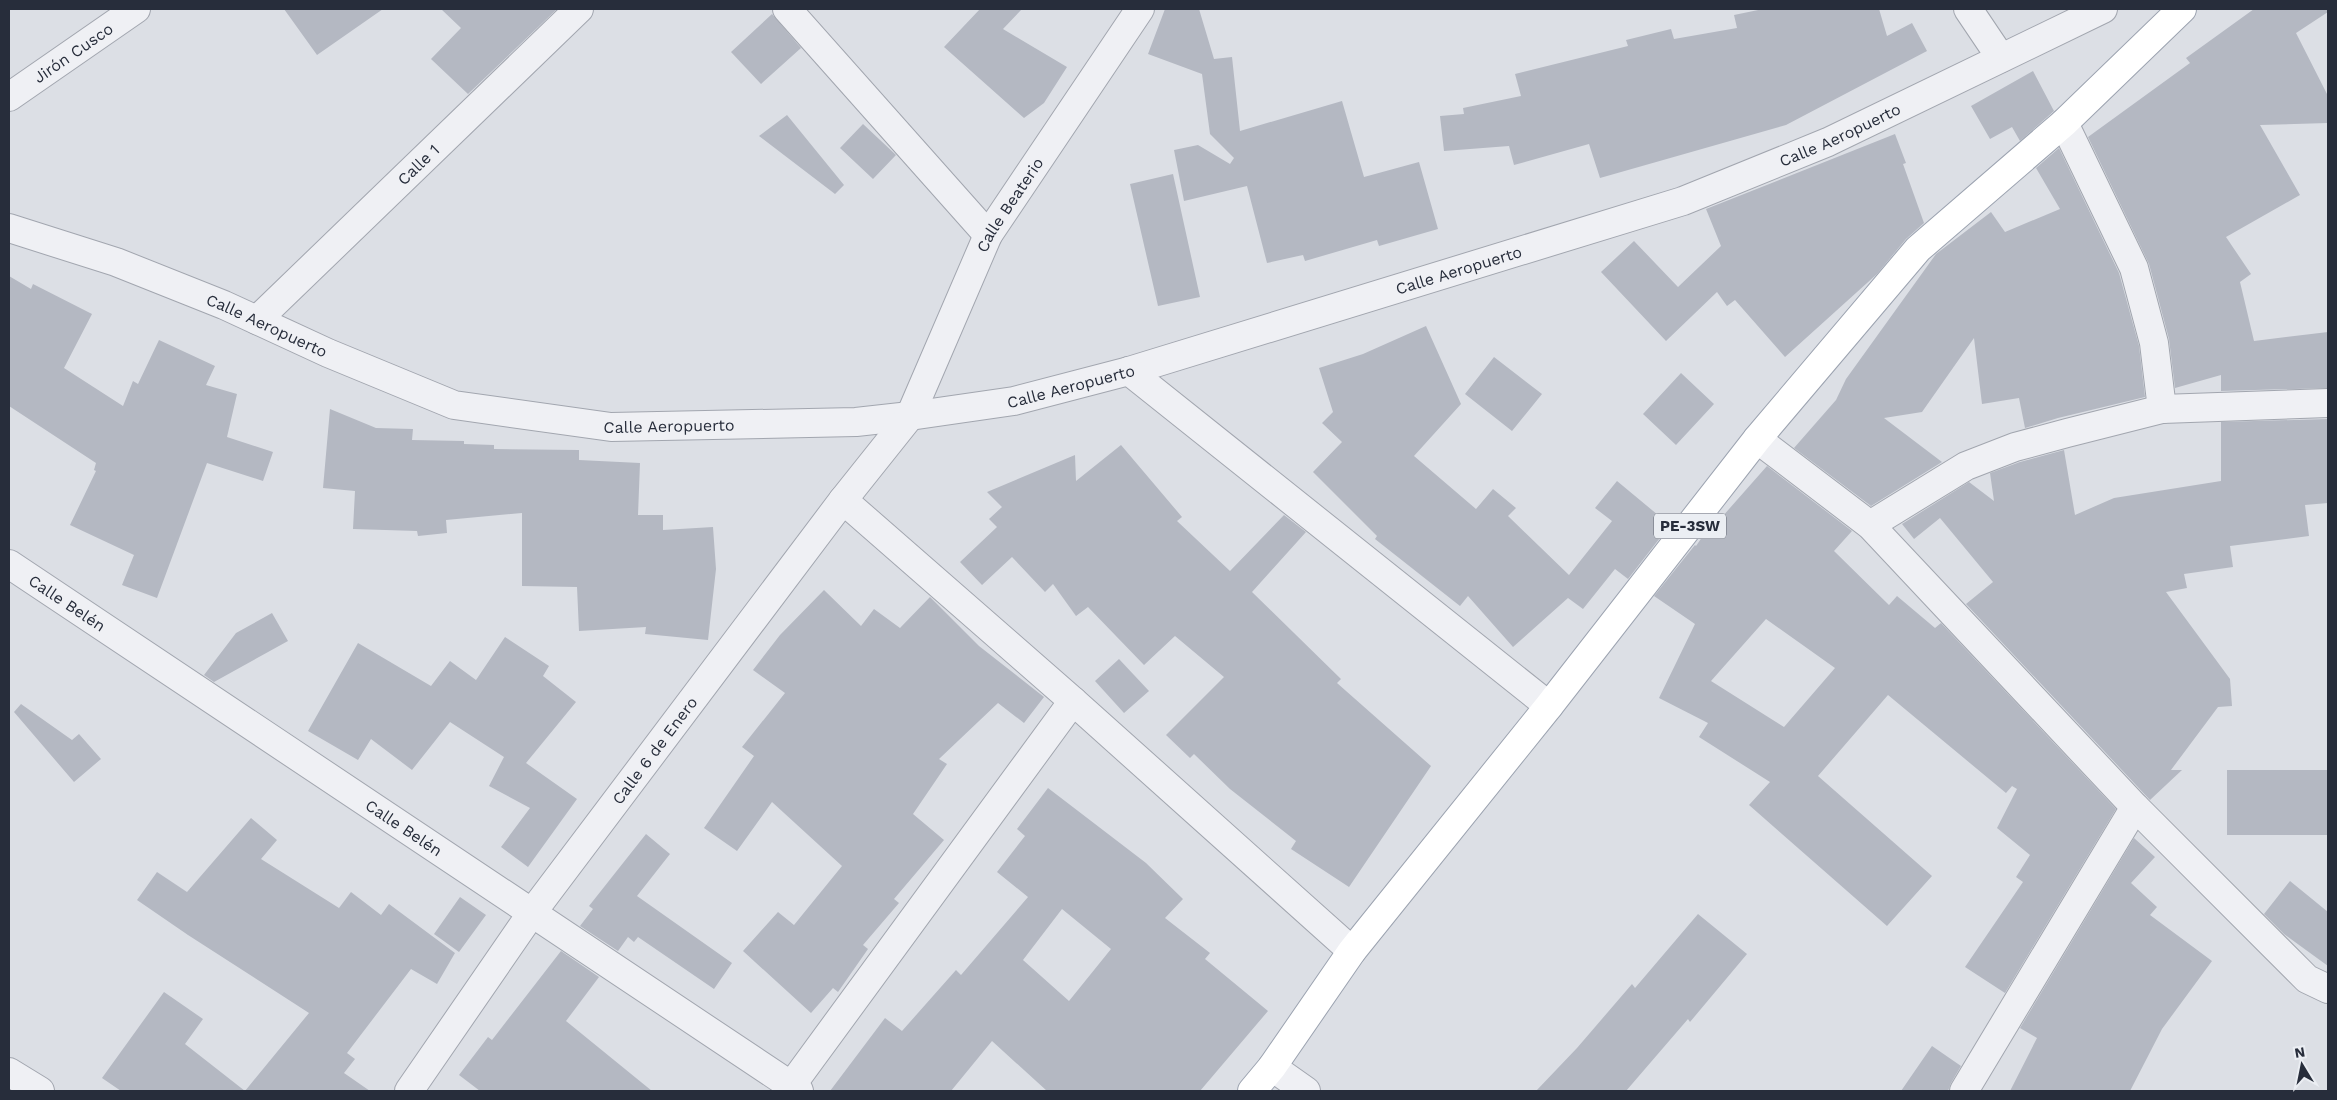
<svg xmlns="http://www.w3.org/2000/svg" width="2337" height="1100" viewBox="0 0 2337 1100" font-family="'Work Sans',sans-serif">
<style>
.building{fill:#b4b8c2;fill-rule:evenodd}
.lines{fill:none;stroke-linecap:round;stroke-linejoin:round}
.minor-casing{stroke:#a2a6af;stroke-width:30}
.major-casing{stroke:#9ca3b0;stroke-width:30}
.minor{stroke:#eff0f4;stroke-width:28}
.major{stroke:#fff;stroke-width:28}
.labels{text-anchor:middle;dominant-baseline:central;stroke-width:4;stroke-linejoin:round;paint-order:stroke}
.shield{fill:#ebeef3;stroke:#626772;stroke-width:1}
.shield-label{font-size:15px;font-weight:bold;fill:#272d3b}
.street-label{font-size:16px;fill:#272d3b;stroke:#ebeef3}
</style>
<rect width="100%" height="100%" fill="#dcdfe5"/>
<path class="building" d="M 284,9 L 383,9 L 317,55 Z
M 441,9 L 557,9 L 468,94 L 431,59 L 461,28 Z
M 980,9 L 1022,9 L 1003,29 L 1067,67 L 1044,103 L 1024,118 L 944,47 Z
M 1165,9 L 1199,9 L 1214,59 L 1232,57 L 1240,131 L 1342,101 L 1364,177 L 1419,162 L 1438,229 L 1379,246 L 1377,240 L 1305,261 L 1303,255 L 1267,263 L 1247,186 L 1184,201 L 1174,150 L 1198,145 L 1230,164 L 1234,158 L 1210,134 L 1202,74 L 1148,54 Z
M 1763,9 L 1879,9 L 1887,36 L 1912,23 L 1927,51 L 1786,125 L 1600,178 L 1589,144 L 1514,165 L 1509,146 L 1444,151 L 1440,116 L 1464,114 L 1463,108 L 1521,96 L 1515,74 L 1628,46 L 1626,40 L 1671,29 L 1674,39 L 1737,28 L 1734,15 Z
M 2254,9 L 2328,9 L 2328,12 L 2296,33 L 2328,96 L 2328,123 L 2260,125 L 2300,195 L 2226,237 L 2251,274 L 2240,282 L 2254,341 L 2328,332 L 2328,388 L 2221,391 L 2221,375 L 2175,388 L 2169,339 L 2149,264 L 2088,137 L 2190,63 L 2186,58 Z
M 772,14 L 801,48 L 761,84 L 731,52 Z
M 2033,71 L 2054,111 L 2020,141 L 2012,127 L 1990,139 L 1971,106 Z
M 787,115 L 844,185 L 835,194 L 759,136 Z
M 863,124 L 896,155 L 873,179 L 840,148 Z
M 1895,134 L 1906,163 L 1903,164 L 1924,223 L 1906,239 L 1877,274 L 1785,357 L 1735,300 L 1727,306 L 1717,292 L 1666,341 L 1601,272 L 1634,241 L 1678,287 L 1721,246 L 1706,209 Z
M 2059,148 L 2119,273 L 2139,346 L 2145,397 L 2058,418 L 2025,428 L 2019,398 L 1982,404 L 1974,338 L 1922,412 L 1884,418 L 1942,462 L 1871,506 L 1794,448 L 1836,400 L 1846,379 L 1936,254 L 1991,212 L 2005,232 L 2060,209 L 2036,168 Z
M 1173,174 L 1200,297 L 1158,306 L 1130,184 Z
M 9,276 L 31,289 L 33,284 L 92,314 L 64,368 L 123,406 L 133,381 L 138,384 L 159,340 L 215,366 L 206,385 L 237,394 L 227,437 L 273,452 L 263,481 L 207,463 L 157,598 L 122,585 L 134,555 L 70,525 L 96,471 L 94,470 L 96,463 L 9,406 Z
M 1426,326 L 1461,404 L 1414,456 L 1476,509 L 1493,489 L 1516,508 L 1508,516 L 1569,575 L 1612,521 L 1595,508 L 1617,481 L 1670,525 L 1628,579 L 1615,569 L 1583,609 L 1568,598 L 1513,647 L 1468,596 L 1460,606 L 1375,539 L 1377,536 L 1313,472 L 1342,442 L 1322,423 L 1333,412 L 1319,368 L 1363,354 Z
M 1494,357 L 1542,394 L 1512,431 L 1465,394 Z
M 1681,373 L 1714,404 L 1676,445 L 1643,414 Z
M 330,409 L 376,428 L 413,429 L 412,440 L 464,441 L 464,444 L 494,445 L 494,449 L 579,450 L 579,460 L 640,463 L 638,515 L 663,515 L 663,530 L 713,527 L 716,569 L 708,640 L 645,634 L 646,627 L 579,631 L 577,587 L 522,586 L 522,513 L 446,520 L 447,533 L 418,536 L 417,531 L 353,529 L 355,491 L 323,488 Z
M 2328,419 L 2328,503 L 2305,505 L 2309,536 L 2230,546 L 2233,567 L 2184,574 L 2187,588 L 2166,592 L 2230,679 L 2232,706 L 2218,707 L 2171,770 L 2182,770 L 2150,800 L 1966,604 L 1993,582 L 1940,518 L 1914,539 L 1902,524 L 1969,482 L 1994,501 L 1990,473 L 2020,462 L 2064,450 L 2075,515 L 2114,498 L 2221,481 L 2221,422 Z
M 1121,445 L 1182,517 L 1177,521 L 1230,571 L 1284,515 L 1306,532 L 1252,592 L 1341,679 L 1337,683 L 1431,766 L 1349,887 L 1291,849 L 1296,841 L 1230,789 L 1194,754 L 1190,758 L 1166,735 L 1224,677 L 1175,636 L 1144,665 L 1088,607 L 1076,616 L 1053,584 L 1045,592 L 1012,557 L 982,585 L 960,562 L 997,527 L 989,519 L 1002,507 L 987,492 L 1075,455 L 1076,481 Z
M 1767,466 L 1852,531 L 1834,551 L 1889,605 L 1897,596 L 1935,628 L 1941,623 L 2116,809 L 2005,993 L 1965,967 L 2023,882 L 2016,877 L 2030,855 L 1997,828 L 2017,789 L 2012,786 L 2006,793 L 1888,695 L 1818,776 L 1932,876 L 1887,926 L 1749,805 L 1770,782 L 1699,737 L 1708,723 L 1659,698 L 1695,624 L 1654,596 L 1695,545 L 1696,546 L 1718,514 L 1722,517 ZM 1766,619 L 1835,668 L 1784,727 L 1711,681 Z
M 824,590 L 861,626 L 874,609 L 900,628 L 930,597 L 979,646 L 1044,697 L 1024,723 L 998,703 L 939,759 L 947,764 L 913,814 L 944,840 L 894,899 L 899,903 L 863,945 L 868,949 L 838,992 L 833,988 L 811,1013 L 743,951 L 778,912 L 794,925 L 842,866 L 772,802 L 737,851 L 704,828 L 754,756 L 742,747 L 785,693 L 753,670 L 780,635 Z
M 272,613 L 288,641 L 214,682 L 204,675 L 236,633 Z
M 505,637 L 549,666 L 543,676 L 576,702 L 526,763 L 577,799 L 528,867 L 501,847 L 530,808 L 489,786 L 504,757 L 450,722 L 412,770 L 371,739 L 358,760 L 308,731 L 358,643 L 431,686 L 450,661 L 476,680 Z
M 1119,659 L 1149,691 L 1124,713 L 1095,681 Z
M 21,704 L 72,740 L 79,734 L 101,759 L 74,782 L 14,712 Z
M 2227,770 L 2328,770 L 2328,835 L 2227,835 Z
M 1048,788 L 1146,863 L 1183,899 L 1165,918 L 1210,953 L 1205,959 L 1268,1011 L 1200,1091 L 1047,1091 L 992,1041 L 951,1091 L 830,1091 L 885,1018 L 902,1031 L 956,970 L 961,975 L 1028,897 L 997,872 L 1025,836 L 1017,829 ZM 1062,909 L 1111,949 L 1069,1001 L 1023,960 Z
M 251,818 L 277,840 L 261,859 L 339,908 L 351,892 L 381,915 L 389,904 L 455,953 L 437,984 L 411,969 L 347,1053 L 355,1059 L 344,1073 L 370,1091 L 121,1091 L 102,1078 L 164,992 L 203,1019 L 185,1044 L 245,1091 L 309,1013 L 188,935 L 137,900 L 157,872 L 187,892 Z
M 646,834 L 670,854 L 637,896 L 732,963 L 714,989 L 638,937 L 634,942 L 628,937 L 618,951 L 580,926 L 593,909 L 589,906 Z
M 2134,838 L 2155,857 L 2131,883 L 2157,907 L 2150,915 L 2212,961 L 2162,1029 L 2130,1091 L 2010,1091 L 2037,1038 L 2020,1028 Z
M 2290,881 L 2328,912 L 2328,966 L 2284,934 L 2264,914 Z
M 460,897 L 486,915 L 459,952 L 434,934 Z
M 1698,914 L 1747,954 L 1690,1022 L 1688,1019 L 1626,1091 L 1536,1091 L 1577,1048 L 1632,984 L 1635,988 Z
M 561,951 L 599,977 L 566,1021 L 652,1091 L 480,1091 L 459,1075 L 488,1037 L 492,1040 Z
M 1932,1046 L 1961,1066 L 1951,1083 L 1948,1091 L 1901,1091 Z"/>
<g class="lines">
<g class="minor-casing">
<g id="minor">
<path d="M 787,9 L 988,235"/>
<path d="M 1968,9 L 2001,58"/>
<path id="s1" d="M 9,97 L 136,9"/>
<path d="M 2064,123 L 2134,268 L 2154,343 L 2162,409"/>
<path id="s2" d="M 9,228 L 116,262 L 224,305 L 328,353 L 454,405 L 611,427 L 856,422 L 910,416 L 1014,401 L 1129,371 L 1683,201 L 1828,142 L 2103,9"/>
<path id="s3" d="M 257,320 L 579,9"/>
<path d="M 1129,371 L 1549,706"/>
<path d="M 1757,439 L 1870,525 L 2135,807 L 2307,979 L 2328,989"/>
<path d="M 843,500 L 1073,701 L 1352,951"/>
<path d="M 1870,525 L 1966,466 L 2015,447 L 2067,433 L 2162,409 L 2328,403"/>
<path id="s4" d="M 9,564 L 799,1091"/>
<path d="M 1272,1067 L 1306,1091"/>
<path d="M 9,1072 L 40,1091"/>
<path d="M 791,1086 L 1073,701"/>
<path id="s5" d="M 409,1091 L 531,914 L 843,500 L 910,416 L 988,235 L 1140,9"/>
<path d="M 1964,1091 L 2135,807"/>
</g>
</g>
<g class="major-casing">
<path id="major" d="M 1252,1091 L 1272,1067 L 1352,951 L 1549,706 L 1757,439 L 1918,249 L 2064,123 L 2182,9"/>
</g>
<use href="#minor" class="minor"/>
<use href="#major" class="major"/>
</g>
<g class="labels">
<rect class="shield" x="1654" y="513.5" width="72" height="25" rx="4"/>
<g class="shield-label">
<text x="1690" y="526">PE-3SW</text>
</g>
<g class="street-label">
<text stroke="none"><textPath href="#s1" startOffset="78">Jirón Cusco</textPath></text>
<text stroke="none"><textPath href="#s2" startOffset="1911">Calle Aeropuerto</textPath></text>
<text stroke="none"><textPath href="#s3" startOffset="224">Calle 1</textPath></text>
<text stroke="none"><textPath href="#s5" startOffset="1075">Calle Beaterio</textPath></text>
<text stroke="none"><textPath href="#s2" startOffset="1506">Calle Aeropuerto</textPath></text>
<text stroke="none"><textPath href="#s2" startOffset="276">Calle Aeropuerto</textPath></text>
<text stroke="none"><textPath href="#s2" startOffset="1101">Calle Aeropuerto</textPath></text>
<text stroke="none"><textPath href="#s2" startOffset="696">Calle Aeropuerto</textPath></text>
<text stroke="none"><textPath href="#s4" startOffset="70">Calle Belén</textPath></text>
<text stroke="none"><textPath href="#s5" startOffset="420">Calle 6 de Enero</textPath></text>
<text stroke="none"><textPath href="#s4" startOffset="475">Calle Belén</textPath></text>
</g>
</g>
<rect width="2337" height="1100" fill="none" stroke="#272d3b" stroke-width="20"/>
<g transform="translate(2302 1065) rotate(350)" stroke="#ebeef3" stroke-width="4" paint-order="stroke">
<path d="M0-4L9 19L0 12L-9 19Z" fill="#272d3b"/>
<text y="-8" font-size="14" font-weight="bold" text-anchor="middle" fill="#272d3b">N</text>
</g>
</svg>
